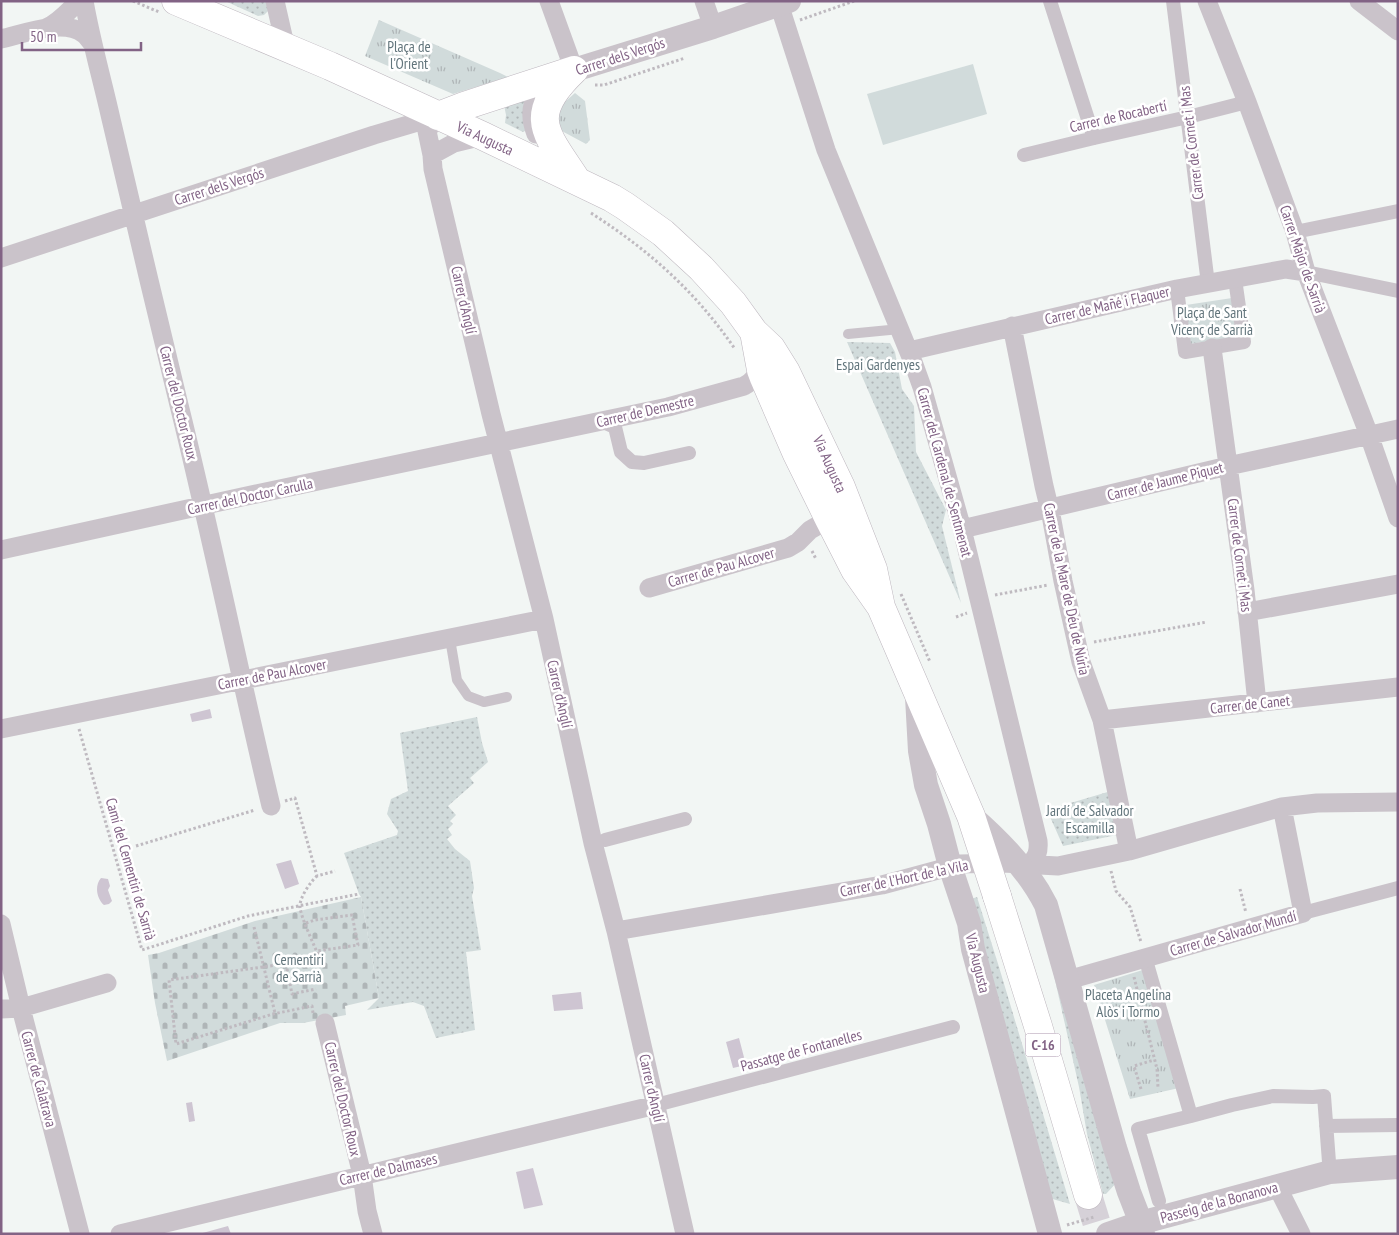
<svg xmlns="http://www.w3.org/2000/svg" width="1399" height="1235" viewBox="0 0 1399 1235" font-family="'PT Sans Narrow',sans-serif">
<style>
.grass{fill:url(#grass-dots)}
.cemetery{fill:url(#cemetery-stones)}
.park{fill:url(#park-tufts)}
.pitch{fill:#d1dbdb}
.water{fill:#cec5d2}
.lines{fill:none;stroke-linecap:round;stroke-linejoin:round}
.trunk-tunnel{stroke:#d6d1d8;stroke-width:28;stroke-dasharray:28 14;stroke-linecap:butt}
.primary-casing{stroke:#bdb6be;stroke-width:29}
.trunk-casing{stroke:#bcb5bc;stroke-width:29}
.path{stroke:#bfbac0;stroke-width:3;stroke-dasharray:2.5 2.5;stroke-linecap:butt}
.service{stroke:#cac3ca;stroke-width:10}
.pedestrian{stroke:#cac3ca;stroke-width:14}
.minor{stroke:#cac3ca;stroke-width:19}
.tertiary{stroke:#cac3ca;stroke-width:24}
.primary{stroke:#fff;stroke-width:28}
.trunk{stroke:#fff;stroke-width:28}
.labels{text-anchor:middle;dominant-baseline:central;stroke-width:5;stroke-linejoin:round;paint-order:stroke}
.shield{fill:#fff;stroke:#a892aa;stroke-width:1}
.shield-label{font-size:14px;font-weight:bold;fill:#826385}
.park-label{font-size:15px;fill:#62757c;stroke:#fff}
.street-label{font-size:15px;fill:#826385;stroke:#fff}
</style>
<defs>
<pattern id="grass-dots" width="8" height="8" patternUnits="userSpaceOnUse" patternTransform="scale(1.25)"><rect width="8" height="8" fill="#d1dbdb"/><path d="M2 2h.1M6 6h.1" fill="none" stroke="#afb5b7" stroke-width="1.8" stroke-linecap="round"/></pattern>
<pattern id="cemetery-stones" width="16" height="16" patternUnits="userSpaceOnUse" patternTransform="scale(1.25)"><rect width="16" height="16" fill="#d1dbdb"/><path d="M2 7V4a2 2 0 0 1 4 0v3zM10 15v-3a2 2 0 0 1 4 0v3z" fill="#afb5b7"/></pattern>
<pattern id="park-tufts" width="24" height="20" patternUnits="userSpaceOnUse" patternTransform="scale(1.25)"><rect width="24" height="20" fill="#d1dbdb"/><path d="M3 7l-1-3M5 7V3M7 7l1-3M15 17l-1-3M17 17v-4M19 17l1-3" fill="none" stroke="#afb5b7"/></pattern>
</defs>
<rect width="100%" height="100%" fill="#f2f6f4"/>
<path class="grass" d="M 225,1 L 269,1 L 269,10 L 264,15 L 258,16 Z
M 521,100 L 525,101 L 527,130 L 523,132 L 505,123 L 506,115 L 504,105 Z
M 847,342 L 890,343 L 895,352 L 902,389 L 914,406 L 916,452 L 946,510 L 942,526 L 961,603 Z
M 477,717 L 482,743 L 488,762 L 470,778 L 474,783 L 448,806 L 456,815 L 450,821 L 453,824 L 448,829 L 452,835 L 447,839 L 455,849 L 470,861 L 474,888 L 472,896 L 481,950 L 466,952 L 475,1030 L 436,1038 L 424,1006 L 413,1002 L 367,1010 L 379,998 L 361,897 L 359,894 L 344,853 L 397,835 L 398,831 L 387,814 L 391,799 L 408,791 L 400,733 Z
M 1111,791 L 1117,835 L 1063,846 L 1047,810 Z
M 977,897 L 999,967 L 1070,1204 L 1049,1198 L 965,901 Z
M 1051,962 L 1118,1181 L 1106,1194 L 1103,1194 L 1087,1134 L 1079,1087 Z"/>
<path class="cemetery" d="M 361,897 L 379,998 L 345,1006 L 346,1015 L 303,1023 L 280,1023 L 167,1061 L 155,1003 L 148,955 L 159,953 L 255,921 Z"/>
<path class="park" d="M 379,20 L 500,73 L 508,77 L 453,94 L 365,56 Z
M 575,93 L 585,101 L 590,140 L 586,144 L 560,130 L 556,123 L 558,108 Z
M 1232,298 L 1238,337 L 1190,344 L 1186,305 Z
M 1146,969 L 1179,1088 L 1130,1099 L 1094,985 Z"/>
<path class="pitch" d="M 973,64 L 987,114 L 883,145 L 867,94 Z"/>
<path class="water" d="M 210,709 L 212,718 L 192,722 L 190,714 Z
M 291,860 L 299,884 L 285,889 L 276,864 Z
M 101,878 L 108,879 L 110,886 L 108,890 L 112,901 L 109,904 L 104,905 C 97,899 94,886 101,878 Z
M 581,992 L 583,1009 L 554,1011 L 552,995 Z
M 739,1038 L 746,1065 L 733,1068 L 726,1042 Z
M 192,1102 L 195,1121 L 189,1122 L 186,1103 Z
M 533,1168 L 543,1205 L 524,1209 L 516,1172 Z
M 228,1226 L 231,1234 L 199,1234 Z"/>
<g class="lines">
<path class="trunk-tunnel" d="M 1088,1195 L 1100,1234"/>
<g class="primary-casing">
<path id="primary" d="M 176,1 L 330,66 L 483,136 L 612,198 L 625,206 L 663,233 L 701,268 L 733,303 L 754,332 L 771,348 L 786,372 L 841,487 L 873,569 L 881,607
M 574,70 C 525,117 546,133 577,181
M 438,116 L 464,106 L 574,70
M 754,332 L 761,370 L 764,378 L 796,452 L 829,519 L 855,570 L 881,607 L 971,816 L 997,896"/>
</g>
<g class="trunk-casing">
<path id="trunk" d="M 997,896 L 1038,1026 L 1088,1195"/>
</g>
<path class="path" d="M 133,1 L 159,12
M 800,20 L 854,1
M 595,85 L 604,85 L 685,58
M 591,213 C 650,251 695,291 735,349
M 812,551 L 816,559
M 901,594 L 930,662
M 995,595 L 1048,585
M 956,617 L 967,613
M 1094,642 L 1207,622
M 79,729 L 142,950 L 248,916 L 359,894
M 285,801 L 295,798 L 317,876 L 335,871
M 136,846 L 255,810
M 1111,871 L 1116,891 L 1130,907 L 1141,942
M 1240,889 L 1246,913
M 306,923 L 315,920 L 352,915 L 358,945 L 317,951
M 254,927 L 275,1013
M 286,964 L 292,994 L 316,989
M 1134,977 L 1157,1069 L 1158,1088
M 313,1013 L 312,1006 L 273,1014 L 176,1044 L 169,980 L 320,959 C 315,947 301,918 300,907 C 299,898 311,881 317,876
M 1141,1089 L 1134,1066 L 1154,1060
M 1067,1225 L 1094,1217"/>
<path class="service" d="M 848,334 L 900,329
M 450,639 L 457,680 L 468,696 L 484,702 L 507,697"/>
<path class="pedestrian" d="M 1050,1 L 1094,138
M 1173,1 L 1208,284
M 1024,155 L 1094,138 L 1188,117 L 1247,102
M 1295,232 L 1398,211
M 1306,272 L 1398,291
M 1177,289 L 1185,352 L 1244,342 L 1235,279
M 601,421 L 615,427 L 621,452 L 632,462 L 644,463 L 689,453
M 605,840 L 685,819
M 1303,913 L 1398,888
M 1145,957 L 1191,1116 L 1138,1129 L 1159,1201
M 656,1105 L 953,1027
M 1191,1116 L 1232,1105 L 1273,1096 L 1313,1097 L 1324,1096 L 1329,1162
M 1326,1126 L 1398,1125"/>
<path class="minor" d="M 84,1 C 91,41 102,79 111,119 C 133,214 156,310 179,405 C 212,538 239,672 271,806
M 275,1 L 286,49
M 704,1 L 713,27
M 1207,1 L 1247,102 L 1295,232 L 1306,272 L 1369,435 L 1398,518
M 1359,1 L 1398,31
M 779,4 L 826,150 L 913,362 L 922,387 L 962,529 L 1038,841 C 1039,852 1037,857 1029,865
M 46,28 C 60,22 68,11 79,1
M 1,39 C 23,34 64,18 84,34 C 87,36 89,40 92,43
M 438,116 L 431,125 L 427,131 L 432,155 L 433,169 L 491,414 L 544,619 L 593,843 L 616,931 L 685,1234
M 536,134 C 522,98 545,83 574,70 L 549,1
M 432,155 L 454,143 L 483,136
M 1,258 L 374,135 L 438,116
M 1012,326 L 1044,486 L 1051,515 L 1063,581 L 1081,662 L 1102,720 L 1129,851
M 1212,348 L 1245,590 L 1257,703
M 909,351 L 1177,289 L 1286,269 L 1306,272
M 962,529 L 1228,466 L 1398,429
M 1,550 L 242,497 L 668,407 L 744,386 C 754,381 760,372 765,362
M 649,588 L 788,548 L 798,542 L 810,530 L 829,519
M 1247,612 L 1398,584
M 1102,720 L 1398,687
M 1,729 L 544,619
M 1,924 L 21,1008 L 80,1234
M 616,931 L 882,885 L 960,864 L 1002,863 L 1058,866 L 1129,851 L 1282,807 L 1317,803 L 1398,802
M 1068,980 L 1303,913 L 1282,807
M 1,1009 L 21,1008 L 107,983
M 325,1023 L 362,1175 L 367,1211 L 373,1234
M 1277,1186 L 1301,1234
M 120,1234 L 656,1105"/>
<path class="tertiary" d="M 574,70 L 713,27 L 789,1
M 917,697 L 920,751 L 926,785 L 939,824 L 950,866 L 969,923 L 973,949 L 1050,1234
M 971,816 C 1000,841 1029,871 1046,905 L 1115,1148 L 1129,1192 L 1141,1223 L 1143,1234
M 1108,1234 L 1140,1223 L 1330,1172 L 1398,1167"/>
<use href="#primary" class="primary"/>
<use href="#trunk" class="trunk"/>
</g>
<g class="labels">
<rect class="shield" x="1025.5" y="1033.5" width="35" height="23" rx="4"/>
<g class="shield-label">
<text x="1043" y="1045">C-16</text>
</g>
<g class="park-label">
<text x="409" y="46">Plaça de<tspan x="409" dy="17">l'Orient</tspan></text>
<text x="1212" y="312">Plaça de Sant<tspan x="1212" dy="17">Vicenç de Sarrià</tspan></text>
<text x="878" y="364">Espai Gardenyes</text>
<text x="1090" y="810">Jardí de Salvador<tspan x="1090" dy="17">Escamilla</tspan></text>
<text x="299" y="959">Cementiri<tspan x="299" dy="17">de Sarrià</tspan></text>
<text x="1128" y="994">Placeta Angelina<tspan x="1128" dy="17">Alòs i Tormo</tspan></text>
</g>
<g class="street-label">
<text transform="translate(620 56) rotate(-18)">Carrer dels Vergós</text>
<text transform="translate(1118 116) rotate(-13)">Carrer de Rocabertí</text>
<text transform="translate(485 138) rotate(25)">Via Augusta</text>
<text transform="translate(1191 143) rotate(-97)">Carrer de Cornet i Mas</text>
<text transform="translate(219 186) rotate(-18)">Carrer dels Vergós</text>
<text transform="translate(1303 259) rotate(71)">Carrer Major de Sarrià</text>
<text transform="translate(464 300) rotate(77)">Carrer d'Anglí</text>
<text transform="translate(1107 305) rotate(-13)">Carrer de Mañé i Flaquer</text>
<text transform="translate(179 403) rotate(76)">Carrer del Doctor Roux</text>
<text transform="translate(645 411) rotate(-13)">Carrer de Demestre</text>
<text transform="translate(830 464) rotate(66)">Via Augusta</text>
<text transform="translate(945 472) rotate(75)">Carrer del Cardenal de Sentmenat</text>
<text transform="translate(1165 481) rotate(-14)">Carrer de Jaume Piquet</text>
<text transform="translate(250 496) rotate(-12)">Carrer del Doctor Carulla</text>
<text transform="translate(1240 555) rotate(83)">Carrer de Cornet i Mas</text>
<text transform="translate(721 567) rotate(-16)">Carrer de Pau Alcover</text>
<text transform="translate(1067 589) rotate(78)">Carrer de la Mare de Déu de Núria</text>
<text transform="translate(272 674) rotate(-11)">Carrer de Pau Alcover</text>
<text transform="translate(560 694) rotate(77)">Carrer d'Anglí</text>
<text transform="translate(1250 704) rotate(-6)">Carrer de Canet</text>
<text transform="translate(131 869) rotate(74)">Camí del Cementiri de Sarrià</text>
<text transform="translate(904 878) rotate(-12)">Carrer de l'Hort de la Vila</text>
<text transform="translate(1233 933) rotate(-16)">Carrer de Salvador Mundí</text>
<text transform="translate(978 963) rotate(76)">Via Augusta</text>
<text transform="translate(801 1050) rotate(-15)">Passatge de Fontanelles</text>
<text transform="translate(39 1079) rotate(75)">Carrer de Calatrava</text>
<text transform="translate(652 1088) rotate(77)">Carrer d'Anglí</text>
<text transform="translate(343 1099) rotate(77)">Carrer del Doctor Roux</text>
<text transform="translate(388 1169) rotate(-13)">Carrer de Dalmases</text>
<text transform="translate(1219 1202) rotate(-15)">Passeig de la Bonanova</text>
</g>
</g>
<rect width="1399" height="1235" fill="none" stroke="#826385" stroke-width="5"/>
<path d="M22 42v8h119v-8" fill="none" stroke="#826385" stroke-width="2.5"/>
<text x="30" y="42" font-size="15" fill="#826385" stroke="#ffffff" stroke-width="4" paint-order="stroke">50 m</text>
</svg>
